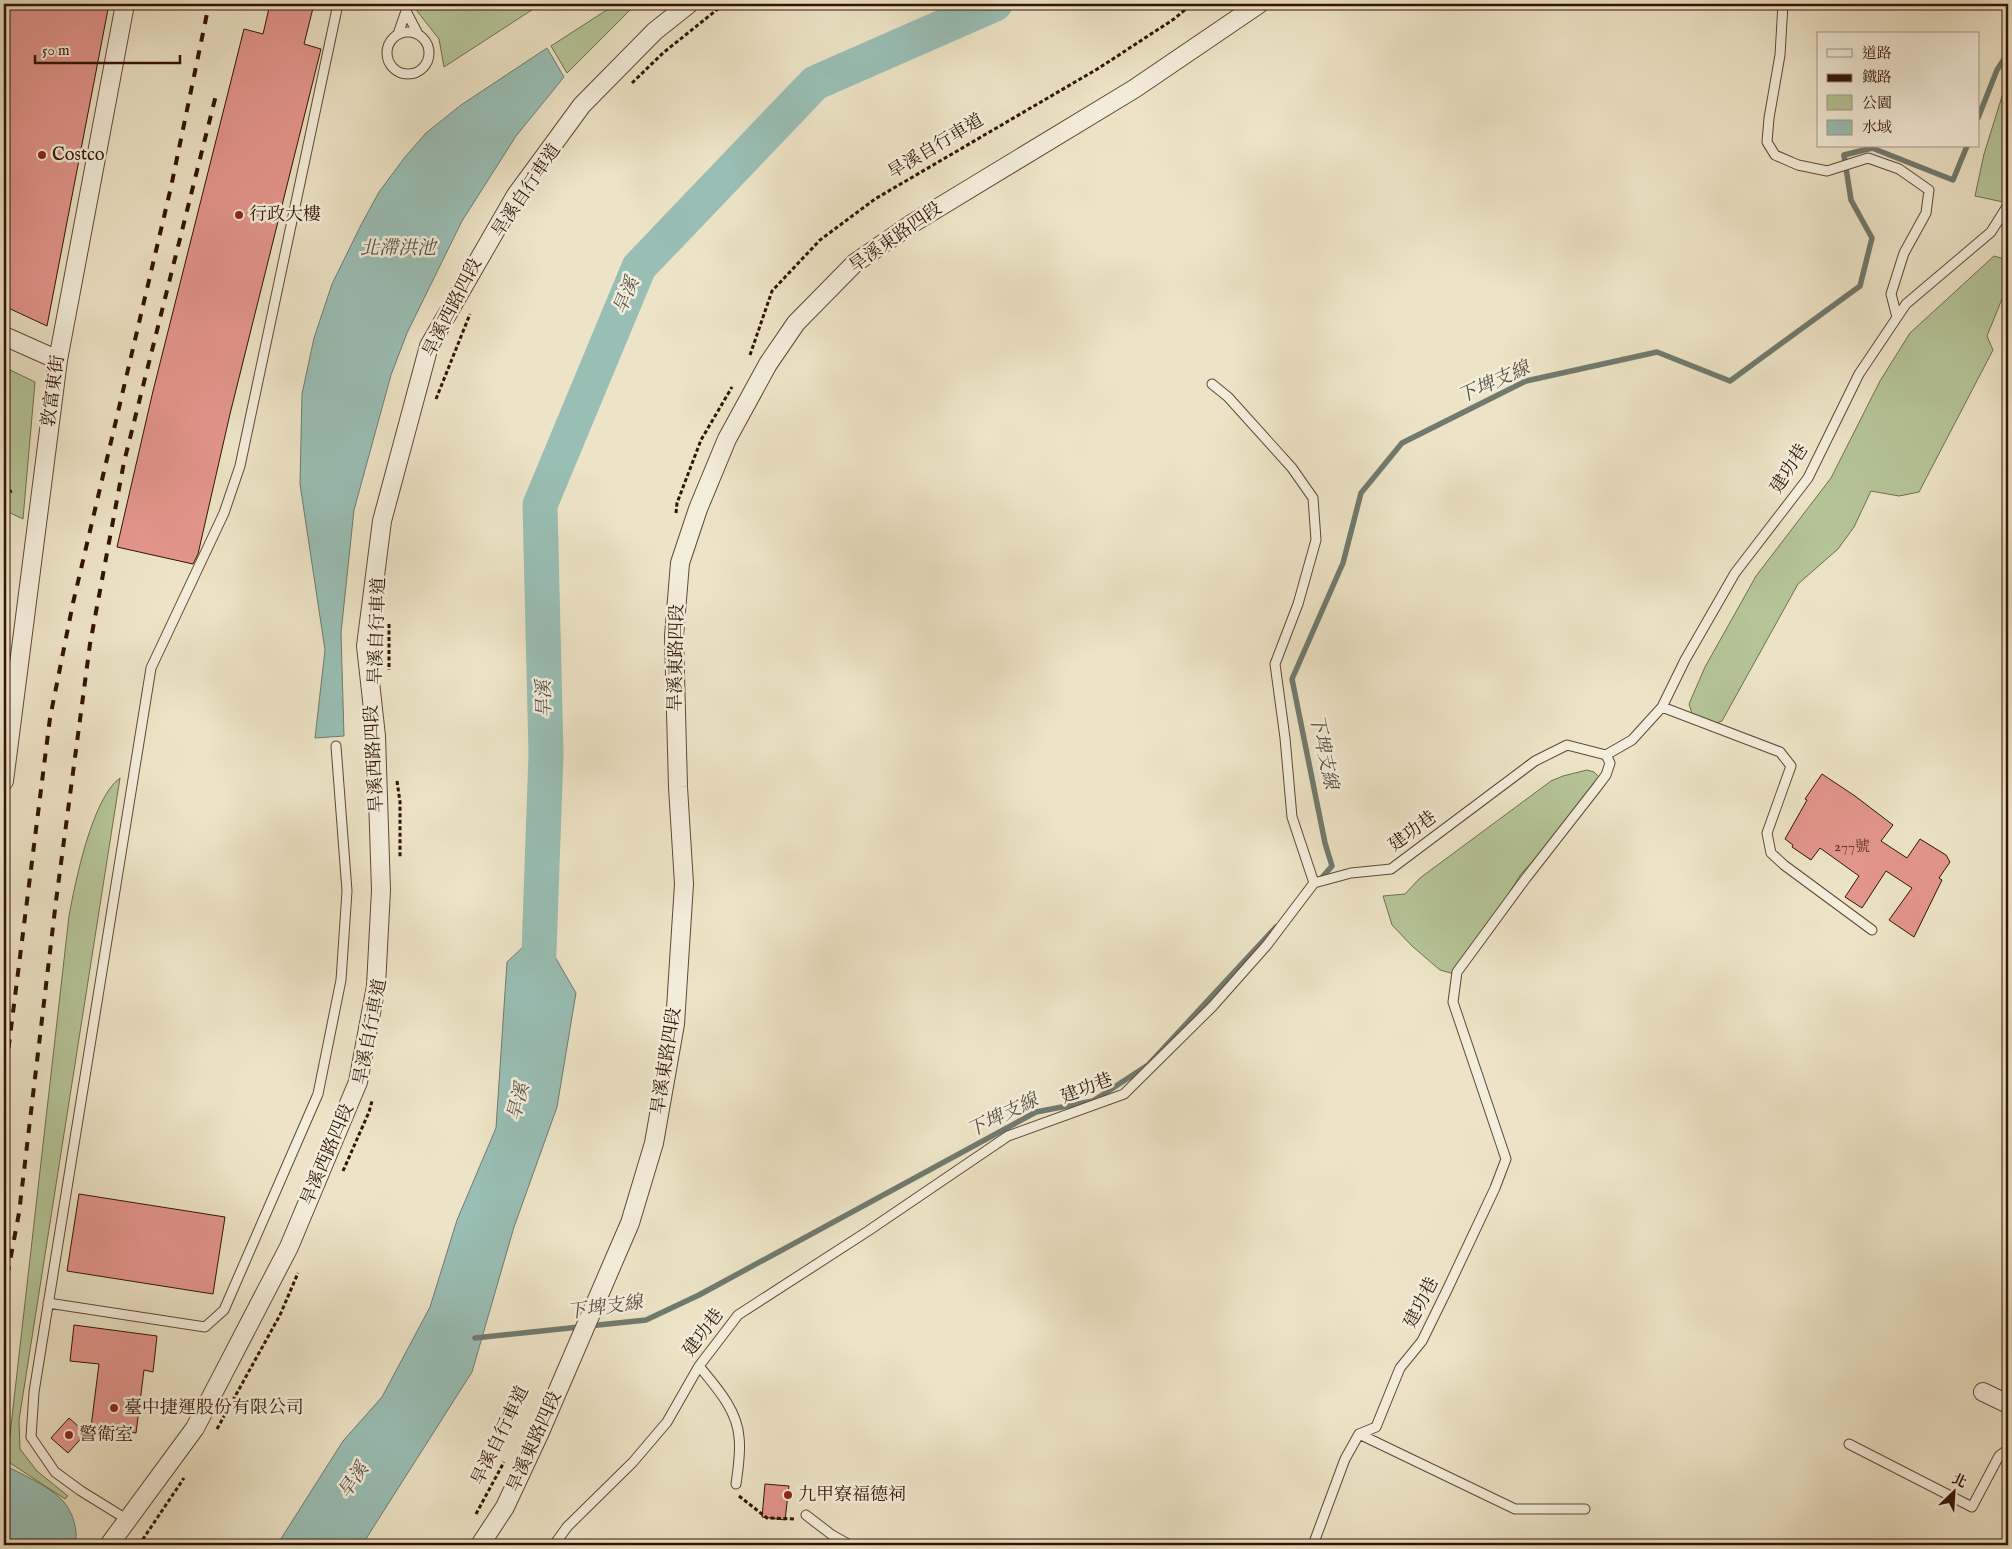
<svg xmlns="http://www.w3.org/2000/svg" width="2012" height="1549" viewBox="0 0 2012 1549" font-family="'IM FELL English','Noto Serif TC',serif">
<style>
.green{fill:#b5c598;stroke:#746c4e}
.water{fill:#99bfb5;stroke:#707a6f}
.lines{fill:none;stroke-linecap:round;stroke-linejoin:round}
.stream{stroke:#707a6f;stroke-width:5.5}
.river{stroke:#99bfb5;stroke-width:35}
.building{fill:#e4968d;stroke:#321305}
.lane-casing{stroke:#614736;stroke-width:11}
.street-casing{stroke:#614736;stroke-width:20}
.path{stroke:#321305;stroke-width:3;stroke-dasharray:4 2.5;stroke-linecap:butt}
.lane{stroke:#f3eddb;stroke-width:9}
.street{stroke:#f3eddb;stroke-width:18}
.rail{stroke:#321305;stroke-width:4;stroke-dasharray:9 9;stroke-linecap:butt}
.poi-dot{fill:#8f2418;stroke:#f3eddb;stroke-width:2}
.labels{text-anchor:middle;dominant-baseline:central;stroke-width:5;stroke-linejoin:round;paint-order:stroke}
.number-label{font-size:15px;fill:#5e3427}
.street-label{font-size:18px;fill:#321305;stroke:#f3eddb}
.poi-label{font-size:18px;fill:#321305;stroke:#f3eddb;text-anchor:start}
.water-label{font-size:19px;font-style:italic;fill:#564f43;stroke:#f3eddb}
</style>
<rect width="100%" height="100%" fill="#ede4c7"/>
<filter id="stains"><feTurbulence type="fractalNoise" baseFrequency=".004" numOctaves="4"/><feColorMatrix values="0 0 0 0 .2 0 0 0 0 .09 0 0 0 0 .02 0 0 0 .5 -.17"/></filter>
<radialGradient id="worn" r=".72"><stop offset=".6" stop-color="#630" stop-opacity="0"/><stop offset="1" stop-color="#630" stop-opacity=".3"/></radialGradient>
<path class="green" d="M 418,4 L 541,4 L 444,67 L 439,39 L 417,11 Z
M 616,4 L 636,4 L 567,73 L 551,46 Z
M 2008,77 L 2008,203 L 1975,196 L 1984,154 Z
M 1994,256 L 2008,260 L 2008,284 L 1987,336 L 1993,350 L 1919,492 L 1899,496 L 1871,491 L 1854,527 L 1838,549 L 1798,584 L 1722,721 L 1713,724 L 1693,717 L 1689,704 L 1705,667 L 1756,576 L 1831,478 L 1880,381 L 1910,333 Z
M 4,367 L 35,382 L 23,519 L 4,510 Z
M 1587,770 L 1594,772 L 1599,777 L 1573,817 L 1521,874 L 1458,975 L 1440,970 L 1412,946 L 1392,925 L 1383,896 L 1405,894 L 1420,878 L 1551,781 L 1563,776 Z
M 120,778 L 19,1420 L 20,1449 L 37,1471 L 68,1496 L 65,1499 L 7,1461 L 69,916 C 75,883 92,798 120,778 Z"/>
<path class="water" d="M 547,48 L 564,77 L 516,136 L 462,221 L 407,333 L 391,375 L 354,510 L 341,633 L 344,736 L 315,738 L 325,650 L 300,484 L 302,394 L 314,338 L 332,284 L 361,225 L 379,192 L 405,157 L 426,133 L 461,105 Z
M 540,931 L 576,993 L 557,1107 L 514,1227 L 472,1372 L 362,1545 L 277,1545 L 343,1441 L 382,1397 L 430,1307 L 457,1220 L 496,1128 L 507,962 Z
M 4,1465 C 20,1473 48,1486 61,1499 C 72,1509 79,1531 75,1545 L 4,1545 Z"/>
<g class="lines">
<path class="stream" d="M 1978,118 L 1997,70 L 2008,53
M 1318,882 L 1332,866 L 1325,843 L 1292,679 L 1343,563 L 1361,493 L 1402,443 L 1526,381 L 1657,352 L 1730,381 L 1860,286 L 1872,238 L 1851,200 L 1844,155 L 1872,148 L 1953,180 L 1967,146
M 475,1338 L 646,1320 L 699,1295 L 1036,1112 L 1093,1101 L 1148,1065 L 1276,927"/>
<path class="river" d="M 538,980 L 546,754 L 540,505 L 639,267 L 815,83 L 995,4"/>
</g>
<path class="building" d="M 4,4 L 109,4 L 47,326 L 4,306 Z
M 270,4 L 314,4 L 304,44 L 321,49 L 230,414 L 198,554 L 193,564 L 117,547 L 153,391 L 244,29 L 263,34 Z
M 1822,774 L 1855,796 L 1893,825 L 1881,841 L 1907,858 L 1920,839 L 1946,855 L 1950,862 L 1939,878 L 1942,880 L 1914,937 L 1889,920 L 1912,888 L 1886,871 L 1862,908 L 1845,897 L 1859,876 L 1820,848 L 1811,860 L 1792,847 L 1793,845 L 1785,839 L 1807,800 L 1805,799 Z
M 79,1194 L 225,1217 L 213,1294 L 67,1271 Z
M 74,1325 L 157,1336 L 153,1372 L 144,1370 L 136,1433 L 91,1427 L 99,1364 L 70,1361 Z
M 69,1418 L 86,1433 L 68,1453 L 51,1438 Z
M 765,1484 L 789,1486 L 785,1520 L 762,1517 Z"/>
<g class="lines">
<g class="lane-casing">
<path id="lane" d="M 1783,4 L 1780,55 L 1769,118 L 1767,142 L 1775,155 L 1798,165 L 1827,171 L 1868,158 L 1899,169 L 1929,190 L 1926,213 L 1904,253 L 1891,294 L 1897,317
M 406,11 L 418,34
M387 53a21 21 0 1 1 42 0a21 21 0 1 1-42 0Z
M 398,34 L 406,11 L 407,4
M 1212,384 L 1228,397 L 1292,468 L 1313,498 L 1316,540 L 1298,604 L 1275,664 L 1285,738 L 1292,817 L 1314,883
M 1662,707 L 1780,752 L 1791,766 L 1767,833 L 1771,853 L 1784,865 L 1872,930
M 48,1303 L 205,1327 L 224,1310 L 318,1094 L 341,980 L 347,891 L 336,746
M 699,1366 C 715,1386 737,1409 739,1437 C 741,1452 738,1469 736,1484
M 1359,1434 L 1515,1509 L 1585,1509
M 1849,1444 L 1972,1507 L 1999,1456 L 2008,1449
M 806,1515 L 832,1535 L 850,1545
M 128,1520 L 81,1491 L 55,1472 L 31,1437 L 34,1392 L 151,668 L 224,513 L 240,466 L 338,4
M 554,1545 L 567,1527 L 633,1462 L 667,1422 L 699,1366 L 738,1315 L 868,1231 L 1008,1136 L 1124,1094 L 1212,1007 L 1267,945 L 1314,883 L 1351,873 L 1391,869 L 1535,761 L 1567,745 L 1606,755 L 1632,740 L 1662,707 L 1685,660 L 1735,573 L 1808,478 L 1859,374 L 1906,304 L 1991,232 L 2008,205
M 1313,1545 L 1345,1459 L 1359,1434 L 1376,1427 L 1400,1368 L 1422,1341 L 1447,1290 L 1495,1188 L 1506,1159 L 1453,1002 L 1457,972 L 1526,878 L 1597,787 L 1606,775 L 1610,763 L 1606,755"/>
</g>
<g class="street-casing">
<path id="street" d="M 4,336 L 58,360
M 4,781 L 58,360 L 125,4
M 1983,1392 L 2008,1404
M 109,1545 L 195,1428 L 289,1247 L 358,1082 L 376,986 L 381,890 L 376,736 L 366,646 L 382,521 L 429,346 L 516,195 L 582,105 L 655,31 L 689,4
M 480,1545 L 505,1507 L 540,1432 L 630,1223 L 654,1143 L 675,1024 L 684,884 L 678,787 L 674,636 L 680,563 L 698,509 L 727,439 L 768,364 L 796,323 L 855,263 L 913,223 L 1134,89 L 1259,4"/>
</g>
<path class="path" d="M 632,83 L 663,53 L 724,4
M 750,355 L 772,291 L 820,240 L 875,199 L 1099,68 L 1174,19 L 1192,4
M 436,399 L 470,314
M 4,493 L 12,491
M 676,513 L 677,503 L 701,440 L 732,387
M 389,624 L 389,670
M 397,781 L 400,802 L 400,857
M 343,1171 L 369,1112 L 372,1101
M 217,1429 L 280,1315 L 298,1273
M 739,1496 L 767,1518 L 795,1519
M 476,1514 L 504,1462
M 139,1545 L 184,1478"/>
<use href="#lane" class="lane"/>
<use href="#street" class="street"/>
<path class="rail" d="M 4,1084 L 50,718 L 73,603 L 171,187 L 209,4
M 4,1293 L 19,1213 L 56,901 L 90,644 L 124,462 L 217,91"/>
</g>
<g class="poi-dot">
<circle cx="42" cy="155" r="5"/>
<circle cx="239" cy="215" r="5"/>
<circle cx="114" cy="1408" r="5"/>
<circle cx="69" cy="1435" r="5"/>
<circle cx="788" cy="1495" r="5"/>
</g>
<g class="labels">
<g class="number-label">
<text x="1852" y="846">277號</text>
</g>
<g class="street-label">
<text transform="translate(936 147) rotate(-31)">旱溪自行車道</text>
<text transform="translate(527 191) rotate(-56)">旱溪自行車道</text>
<text transform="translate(896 238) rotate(-35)">旱溪東路四段</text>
<text transform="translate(453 308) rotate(-63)">旱溪西路四段</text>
<text transform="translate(54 391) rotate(-82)">敦富東街</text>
<text transform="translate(1790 469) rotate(-58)">建功巷</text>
<text transform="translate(378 631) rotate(-88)">旱溪自行車道</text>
<text transform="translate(677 658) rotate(-89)">旱溪東路四段</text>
<text transform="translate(375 759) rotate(-93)">旱溪西路四段</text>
<text transform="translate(1413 832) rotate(-37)">建功巷</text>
<text transform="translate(371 1032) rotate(-79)">旱溪自行車道</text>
<text transform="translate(667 1061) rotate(-81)">旱溪東路四段</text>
<text transform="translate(1087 1089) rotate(-21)">建功巷</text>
<text transform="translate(328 1155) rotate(-67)">旱溪西路四段</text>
<text transform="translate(1422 1303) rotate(-63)">建功巷</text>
<text transform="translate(704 1333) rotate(-53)">建功巷</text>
<text transform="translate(501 1436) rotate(-64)">旱溪自行車道</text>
<text transform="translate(535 1442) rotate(-66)">旱溪東路四段</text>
</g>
<g class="poi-label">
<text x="52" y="155">Costco</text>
<text x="249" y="215">行政大樓</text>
<text x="124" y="1408">臺中捷運股份有限公司</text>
<text x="79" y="1435">警衛室</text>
<text x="798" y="1495">九甲寮福德祠</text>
</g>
<g class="water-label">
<text x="398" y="249">北滯洪池</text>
<text transform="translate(627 296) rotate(-67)">旱溪</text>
<text transform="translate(1494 383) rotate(-24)">下埤支線</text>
<text transform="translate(545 699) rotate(-91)">旱溪</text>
<text transform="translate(1323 752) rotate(78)">下埤支線</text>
<text transform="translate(519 1102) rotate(-75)">旱溪</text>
<text transform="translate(1003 1116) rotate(-26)">下埤支線</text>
<text transform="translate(605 1308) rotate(-8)">下埤支線</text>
<text transform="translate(354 1481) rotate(-55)">旱溪</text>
</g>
</g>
<rect width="2012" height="1549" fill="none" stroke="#ede4c7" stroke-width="20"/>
<rect x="5" y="5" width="2002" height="1539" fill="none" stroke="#321305" stroke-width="2.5"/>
<rect x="10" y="10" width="1992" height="1529" fill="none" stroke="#321305"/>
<rect x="1817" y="32" width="162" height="115" fill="#f3eddb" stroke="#a69685"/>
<rect x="1827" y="49" width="25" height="8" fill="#f3eddb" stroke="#a69685"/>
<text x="1862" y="58" font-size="15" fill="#321305">道路</text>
<rect x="1827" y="74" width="25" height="8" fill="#321305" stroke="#a69685"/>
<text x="1862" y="82" font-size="15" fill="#321305">鐵路</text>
<rect x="1827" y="95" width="25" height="15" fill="#b5c598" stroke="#a69685"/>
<text x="1862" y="108" font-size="15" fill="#321305">公園</text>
<rect x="1827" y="120" width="25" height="15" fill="#99bfb5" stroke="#a69685"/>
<text x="1862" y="132" font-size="15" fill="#321305">水域</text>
<g transform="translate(1954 1492) rotate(25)" stroke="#f3eddb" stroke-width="4" paint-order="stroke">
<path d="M0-4L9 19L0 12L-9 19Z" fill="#321305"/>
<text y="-8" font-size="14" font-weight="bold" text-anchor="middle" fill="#321305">北</text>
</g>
<path d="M35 55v8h145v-8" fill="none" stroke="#321305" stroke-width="2.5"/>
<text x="42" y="55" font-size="15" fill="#321305" stroke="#f3eddb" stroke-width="4" paint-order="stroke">50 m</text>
<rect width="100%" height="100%" filter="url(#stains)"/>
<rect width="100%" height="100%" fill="url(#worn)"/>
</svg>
